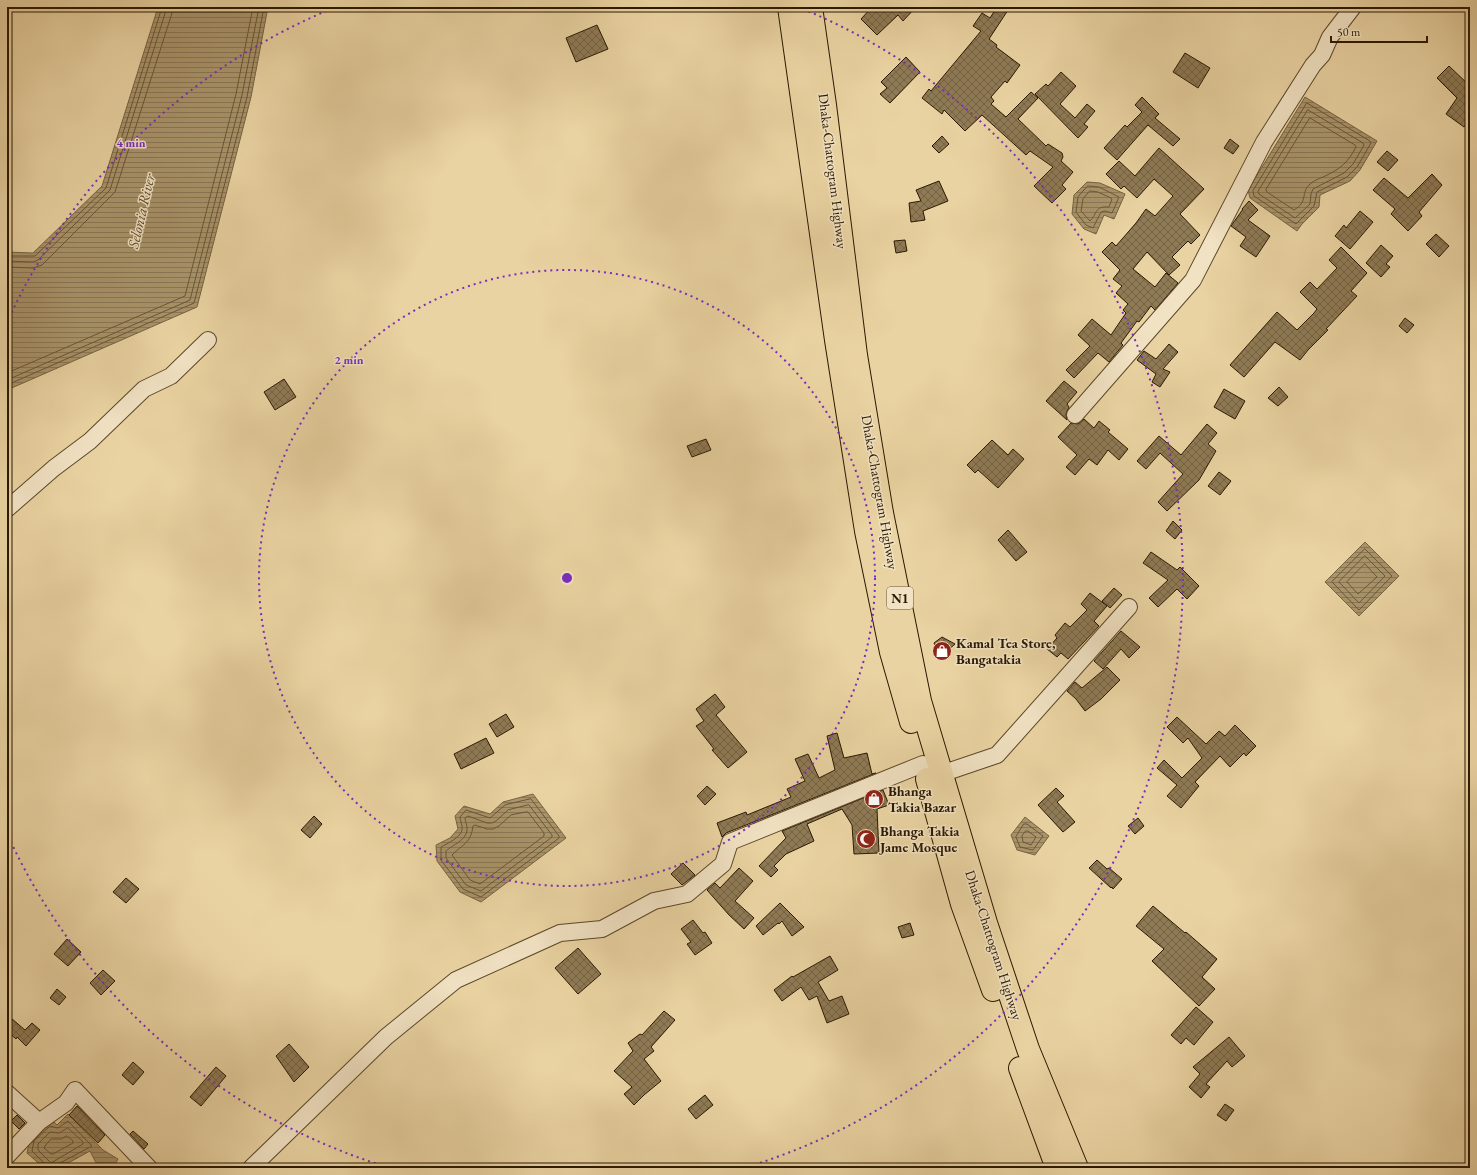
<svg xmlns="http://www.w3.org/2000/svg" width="1477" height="1175" viewBox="0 0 1477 1175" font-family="'EB Garamond',serif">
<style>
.water{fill:url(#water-rules);stroke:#766341}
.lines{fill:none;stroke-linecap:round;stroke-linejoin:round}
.shore{stroke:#6a5636;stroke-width:1}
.building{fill:url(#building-cross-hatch);stroke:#2a1901}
.minor-casing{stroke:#5a4829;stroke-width:18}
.highway-casing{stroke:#2a1901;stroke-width:24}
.minor{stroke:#f1e2c3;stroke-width:16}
.highway{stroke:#ead3a2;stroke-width:22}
.ring{fill:none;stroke:#7b2cbf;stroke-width:2;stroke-dasharray:2 4}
.labels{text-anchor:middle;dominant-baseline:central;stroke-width:3;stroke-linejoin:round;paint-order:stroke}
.shield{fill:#f1e2c3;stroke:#66553b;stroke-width:1}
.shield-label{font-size:13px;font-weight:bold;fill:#2a1901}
.street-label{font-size:14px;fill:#2a1901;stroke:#f1e2c3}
.poi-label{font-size:14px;font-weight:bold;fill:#2a1901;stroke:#f1e2c3;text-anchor:start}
.water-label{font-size:15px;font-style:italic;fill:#5d4a2b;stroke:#f1e2c3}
.centre{fill:#7b2cbf;stroke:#f1e2c3;stroke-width:2}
.ring-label{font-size:12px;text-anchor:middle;font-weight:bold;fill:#7b2cbf;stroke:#f1e2c3;stroke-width:3;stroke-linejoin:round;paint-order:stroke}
</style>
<defs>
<pattern id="water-rules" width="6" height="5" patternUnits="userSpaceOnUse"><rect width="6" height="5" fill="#a9946b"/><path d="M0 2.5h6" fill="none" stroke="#8a7856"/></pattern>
<pattern id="building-cross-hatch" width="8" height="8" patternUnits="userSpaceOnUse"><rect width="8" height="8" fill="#8e7a55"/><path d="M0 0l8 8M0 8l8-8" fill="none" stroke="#746344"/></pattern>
</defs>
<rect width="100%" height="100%" fill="#ead3a2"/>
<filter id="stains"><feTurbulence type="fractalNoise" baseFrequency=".005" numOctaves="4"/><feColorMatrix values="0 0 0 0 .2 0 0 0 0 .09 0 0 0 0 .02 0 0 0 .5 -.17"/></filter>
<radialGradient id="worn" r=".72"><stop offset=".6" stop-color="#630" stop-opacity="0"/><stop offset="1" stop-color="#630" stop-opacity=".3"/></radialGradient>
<path class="water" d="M 158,7 L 268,7 L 251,97 L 197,307 L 7,390 L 7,252 L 33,253 L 102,186 Z
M 1305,97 L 1377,141 L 1360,170 L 1350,181 L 1320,195 L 1319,207 L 1302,224 L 1297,231 L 1250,198 L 1248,190 Z
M 1087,182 L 1100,183 L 1125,194 L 1114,219 L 1104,215 L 1096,234 L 1084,229 L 1072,214 L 1074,195 Z
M 1365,542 L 1399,576 L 1359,616 L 1325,582 Z
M 533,794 L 566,838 L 481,902 L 460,892 L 437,861 L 436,845 L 450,838 L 458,829 L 455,816 L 464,806 L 490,814 L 503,802 Z
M 1025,817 L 1049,836 L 1035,855 L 1017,850 L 1011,835 Z
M 68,1114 L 103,1150 L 118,1159 L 113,1168 C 96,1168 98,1166 90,1151 L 59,1168 L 44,1168 L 27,1153 L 30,1139 L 51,1119 L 57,1125 Z"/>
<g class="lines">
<path class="shore" d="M 1307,103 L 1370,141 L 1371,143 L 1357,167 L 1347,177 L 1317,192 L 1314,206 L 1296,224 L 1254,196 L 1253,191 Z
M 1308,110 L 1363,143 L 1364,145 L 1353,164 L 1344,173 L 1313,189 L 1311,194 L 1310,204 L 1295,218 L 1259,194 L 1258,192 Z
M 1310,118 L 1355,145 L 1356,147 C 1347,164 1340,169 1323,177 C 1318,179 1313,181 1309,185 C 1301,193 1308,202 1294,210 L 1267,192 L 1266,190 Z
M 1088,186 L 1099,187 L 1119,197 L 1112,213 L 1105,211 L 1101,212 L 1093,228 L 1086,225 L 1076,212 L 1078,197 Z
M 1090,191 L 1098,192 L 1111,198 L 1112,199 L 1109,207 C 1094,206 1098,213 1090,221 L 1081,211 L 1083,199 Z
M 7,256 L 35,256 L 106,188 L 162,7
M 7,261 L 33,262 L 38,260 L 110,190 L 167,7
M 7,267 L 33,268 L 42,265 L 115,192 L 172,13 L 173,7
M 7,373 L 185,296 L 236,94 L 253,7
M 7,380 L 190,300 L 242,95 L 259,7
M 7,385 L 194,303 L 247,97 L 264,7
M 1365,549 L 1392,576 L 1359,610 L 1332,582 Z
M 1365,556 L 1385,576 L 1359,603 L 1339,582 Z
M 1365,564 L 1377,577 L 1358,594 L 1347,582 Z
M 531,799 L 559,836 L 559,838 L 481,897 L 463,889 L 441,860 L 441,847 C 448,843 460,838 462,830 C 463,826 460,820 460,817 L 466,810 L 490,818 L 505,805 Z
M 529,805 L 552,835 L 552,837 L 481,891 L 466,885 L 446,858 L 446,851 C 452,845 468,840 467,828 C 467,824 465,821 465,818 L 468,816 L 487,823 L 492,823 L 496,821 L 508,810 Z
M 526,812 L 528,812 L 544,833 L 544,836 L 480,884 L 470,880 L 452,855 C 463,844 471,843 473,826 L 475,825 L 487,829 L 493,829 L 499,826 L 511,815 Z
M 1024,824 L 1027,824 L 1043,836 L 1033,850 L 1020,847 L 1016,837 Z
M 1026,831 L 1028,831 L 1036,837 L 1031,845 L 1023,842 L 1022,836 Z
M 68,1128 L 83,1142 L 83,1144 L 51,1163 L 38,1150 L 38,1144 L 50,1132 L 59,1133 Z
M 67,1136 L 73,1141 L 73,1143 L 53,1154 L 51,1154 L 44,1148 L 45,1146 L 51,1139 L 61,1139 Z
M 46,1168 L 45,1164 L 32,1151 L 34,1141 L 50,1126 L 58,1128 L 68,1121 L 92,1146 L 60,1163 L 58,1168"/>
</g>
<path class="building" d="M 872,7 L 916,7 L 903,21 L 898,15 L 877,35 L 861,19 Z
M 997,7 L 1010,7 L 989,39 L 997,45 L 996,47 L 1020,65 L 1007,83 L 1005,81 L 991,97 L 994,101 L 991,104 L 1006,117 L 1031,92 L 1038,98 L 1018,119 L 1046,146 L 1048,144 L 1062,153 L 1063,157 L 1061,161 L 1073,172 L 1062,185 L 1066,189 L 1052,203 L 1034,186 L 1053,167 L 1030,151 L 1026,155 L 982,115 L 965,131 L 944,110 L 942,114 L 922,98 L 929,89 L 931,91 L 981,31 L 973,26 L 982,13 L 990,18 Z
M 597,25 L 608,49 L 576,62 L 566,38 Z
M 1185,53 L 1210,68 L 1198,88 L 1173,72 Z
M 906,57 L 920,72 L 890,103 L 880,94 L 887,88 L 881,82 Z
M 1449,66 L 1470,86 L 1470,119 L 1464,127 L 1446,114 L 1457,98 L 1437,78 Z
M 1061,72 L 1076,86 L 1060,104 L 1075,118 L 1087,104 L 1095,111 L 1084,124 L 1088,127 L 1078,138 L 1035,94 L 1046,84 L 1048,86 Z
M 1142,97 L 1159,114 L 1155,118 L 1180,139 L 1173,146 L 1148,125 L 1117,160 L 1104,148 L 1125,125 L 1127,127 L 1142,112 L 1135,105 Z
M 942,136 L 949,144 L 939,153 L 932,146 Z
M 1230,139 L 1239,146 L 1233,154 L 1224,148 Z
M 1159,148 L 1204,189 L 1180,214 L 1200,235 L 1191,244 L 1188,241 L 1172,257 L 1180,265 L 1169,275 L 1147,252 L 1133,269 L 1155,287 L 1166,273 L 1178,283 L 1155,310 L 1151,306 L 1139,322 L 1137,321 L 1121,343 L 1123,345 L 1109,362 L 1098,353 L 1074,378 L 1066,370 L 1090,346 L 1078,335 L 1092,319 L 1111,335 L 1126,313 L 1123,310 L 1128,304 L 1116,293 L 1122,286 L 1113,279 L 1120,270 L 1102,252 L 1112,242 L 1116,246 L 1136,223 L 1146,209 L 1155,216 L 1173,196 L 1154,179 L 1137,198 L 1124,186 L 1121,189 L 1106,174 L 1119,161 L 1135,176 Z
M 1387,151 L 1398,160 L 1388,171 L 1377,162 Z
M 1432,174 L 1442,185 L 1419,212 L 1422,216 L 1408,231 L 1391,214 L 1395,209 L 1373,190 L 1384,178 L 1408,198 Z
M 939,181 L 948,201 L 923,211 L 925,220 L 911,222 L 909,203 L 921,201 L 916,190 Z
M 1249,201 L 1258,210 L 1248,220 L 1270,236 L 1256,257 L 1240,246 L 1246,237 L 1231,226 L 1243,209 L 1242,209 Z
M 1360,211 L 1373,222 L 1350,249 L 1335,236 L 1344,225 L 1346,228 Z
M 1436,234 L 1449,246 L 1439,257 L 1426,244 Z
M 905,240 L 907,251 L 896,253 L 894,241 Z
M 1381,245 L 1393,256 L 1386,264 L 1390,267 L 1381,277 L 1366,263 Z
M 1341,247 L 1367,273 L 1351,291 L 1357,296 L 1326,329 L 1328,330 L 1308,350 L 1300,360 L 1275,342 L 1244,377 L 1230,365 L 1277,312 L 1297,330 L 1314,313 L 1317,309 L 1300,292 L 1310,282 L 1317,289 L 1337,268 L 1329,260 Z
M 1405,318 L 1414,325 L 1407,333 L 1399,326 Z
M 1169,344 L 1178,352 L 1163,369 L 1170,372 L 1160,387 L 1152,382 L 1156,374 L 1137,360 L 1144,351 L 1156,359 Z
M 284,379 L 296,397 L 275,410 L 264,392 Z
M 1064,381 L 1077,392 L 1067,404 L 1069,407 L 1066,414 L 1067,420 L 1046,401 Z
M 1279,387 L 1288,397 L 1278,406 L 1268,398 Z
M 1224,389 L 1245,401 L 1235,419 L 1214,407 Z
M 1084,419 L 1094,428 L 1099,421 L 1110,430 L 1108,432 L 1128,449 L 1119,460 L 1108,450 L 1097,465 L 1089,459 L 1075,475 L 1066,467 L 1077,455 L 1058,437 L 1071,423 L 1078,424 Z
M 1207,424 L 1217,433 L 1208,444 L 1216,451 L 1199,480 L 1167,511 L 1158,502 L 1183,474 L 1160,453 L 1146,469 L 1137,461 L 1159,436 L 1181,455 Z
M 706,439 L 711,450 L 692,457 L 687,446 Z
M 992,440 L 1008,455 L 1013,449 L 1024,459 L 998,488 L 978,470 L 975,473 L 967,465 Z
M 1219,472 L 1231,481 L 1220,495 L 1208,486 Z
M 1173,521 L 1182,530 L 1175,539 L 1166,531 Z
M 1008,530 L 1027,552 L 1016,561 L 998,540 Z
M 1151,552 L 1177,570 L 1180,567 L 1199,586 L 1187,599 L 1177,589 L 1158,607 L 1149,598 L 1168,580 L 1143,563 Z
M 1114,588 L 1122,595 L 1110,608 L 1102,601 Z
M 1090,593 L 1107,606 L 1094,621 L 1099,626 L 1068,659 L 1061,653 L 1057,657 L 1047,649 L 1057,638 L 1055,635 L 1065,623 L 1070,627 L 1087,610 L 1081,604 Z
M 1121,631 L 1140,647 L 1129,658 L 1121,649 L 1103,669 L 1094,661 Z
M 942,637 L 955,644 L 939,658 L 934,643 Z
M 1107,667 L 1120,680 L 1101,699 L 1085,711 L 1076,699 L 1067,691 L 1075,682 L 1082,688 Z
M 715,694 L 725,707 L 716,715 L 747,752 L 728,768 L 712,750 L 714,749 L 696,726 L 704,721 L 696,709 Z
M 506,714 L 514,727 L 497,737 L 489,724 Z
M 1177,717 L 1206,744 L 1219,731 L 1225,736 L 1235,725 L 1256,746 L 1246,756 L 1244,753 L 1230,767 L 1220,756 L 1195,782 L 1199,786 L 1181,808 L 1167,796 L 1177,785 L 1157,768 L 1164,760 L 1182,778 L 1202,758 L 1188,738 L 1183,743 L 1167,727 Z
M 837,733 L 844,758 L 867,753 L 872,774 L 876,773 L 726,833 L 722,837 L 717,823 L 746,812 L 747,815 L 791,797 L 787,789 L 805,781 L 795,759 L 808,754 L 819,778 L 835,770 L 827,736 Z
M 486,738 L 494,753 L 461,769 L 454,754 Z
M 707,786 L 716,794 L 705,805 L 697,796 Z
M 1056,788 L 1064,796 L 1057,802 L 1075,822 L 1063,832 L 1038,805 Z
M 883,790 L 889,805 L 877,809 L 879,853 L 854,854 L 852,825 L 842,809 L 807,824 L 814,841 L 786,854 L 774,866 L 778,870 L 771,877 L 759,866 L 786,838 L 782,831 Z
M 314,816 L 322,824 L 310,838 L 301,830 Z
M 1138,818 L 1144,826 L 1135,834 L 1128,826 Z
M 1097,860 L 1107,869 L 1109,868 L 1122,879 L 1113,889 L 1112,887 L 1111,888 L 1089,868 Z
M 683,863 L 695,875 L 682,885 L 671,874 Z
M 739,868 L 753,881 L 735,901 L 754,918 L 744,929 L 729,915 L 707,890 L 715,883 L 720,888 Z
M 126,878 L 139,889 L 126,903 L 113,892 Z
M 780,903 L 804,927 L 792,936 L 782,921 L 779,924 L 778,923 L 763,935 L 756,926 Z
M 1153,906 L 1185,933 L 1186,932 L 1217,959 L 1202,977 L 1215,989 L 1199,1006 L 1152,961 L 1164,949 L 1136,926 Z
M 693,920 L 703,933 L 705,932 L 712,943 L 695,955 L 687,944 L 691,942 L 681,929 Z
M 910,923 L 914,935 L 902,938 L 898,927 Z
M 67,939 L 81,952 L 68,966 L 54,954 Z
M 578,948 L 601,974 L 578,994 L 555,968 Z
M 830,956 L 838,970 L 818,982 L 829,1001 L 842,996 L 849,1014 L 827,1023 L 817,996 L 809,1000 L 801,987 L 782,1001 L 774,990 L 792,976 L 793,977 Z
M 103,970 L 115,981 L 101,995 L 90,983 Z
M 57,989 L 66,997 L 59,1005 L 50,998 Z
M 1196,1007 L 1213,1022 L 1194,1045 L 1186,1038 L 1181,1044 L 1171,1035 Z
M 664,1011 L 675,1020 L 651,1047 L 654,1051 L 644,1059 L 661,1081 L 644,1095 L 634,1105 L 624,1094 L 632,1087 L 614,1071 L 633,1051 L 628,1043 L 640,1034 L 642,1035 Z
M 11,1018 L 25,1030 L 32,1023 L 40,1030 L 26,1046 L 17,1037 L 16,1039 L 7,1031 L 7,1024 Z
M 1229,1037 L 1245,1056 L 1232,1067 L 1227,1061 L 1206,1084 L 1210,1087 L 1201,1098 L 1189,1087 L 1200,1074 L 1193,1067 Z
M 289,1044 L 309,1067 L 294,1082 L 276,1056 Z
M 133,1062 L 144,1072 L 133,1085 L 122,1075 Z
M 216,1067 L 226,1076 L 201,1106 L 190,1097 Z
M 705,1095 L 713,1105 L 696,1119 L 688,1109 Z
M 1225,1104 L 1234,1110 L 1226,1121 L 1217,1115 Z
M 77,1106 L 105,1135 L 98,1143 L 69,1115 Z
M 17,1115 L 25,1123 L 19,1129 L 11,1121 Z
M 133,1131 L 148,1144 L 144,1149 L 130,1134 Z"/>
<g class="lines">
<g class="minor-casing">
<path id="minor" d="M 1075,415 L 1193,280 L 1264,142 L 1313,65 L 1322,55 L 1330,37 L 1353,7
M 7,509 L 54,468 L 90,441 L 144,389 L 171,376 L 208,340
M 941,774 L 997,755 L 1129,607
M 7,1093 L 39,1122
M 7,1156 L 39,1122 L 66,1103 L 75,1090 L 149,1168
M 251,1168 L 386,1037 L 456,980 L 560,933 L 602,929 L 654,901 L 687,894 L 723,864 L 730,842 L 923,764"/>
</g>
<g class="highway-casing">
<path id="highway" d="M 789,7 L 836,340 L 866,531 L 891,652 L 911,722
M 811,7 L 825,105 L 856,355 L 882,513 L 920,701 L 986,923 L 1028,1049 L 1077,1168
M 927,779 L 962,904 L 993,990
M 1020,1068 L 1057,1168"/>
</g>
<use href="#minor" class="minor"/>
<use href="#highway" class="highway"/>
</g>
<g class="ring">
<circle cx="567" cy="578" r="308"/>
<path d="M387 1167A616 616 0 0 1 9 838M9 318A616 616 0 0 1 331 9M803 9A616 616 0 0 1 747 1167"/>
</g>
<defs>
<g id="shop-disc" transform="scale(1)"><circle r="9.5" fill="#8f2418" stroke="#f1e2c3"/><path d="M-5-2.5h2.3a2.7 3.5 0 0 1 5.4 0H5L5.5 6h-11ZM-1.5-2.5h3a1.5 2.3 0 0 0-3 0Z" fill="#fff"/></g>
<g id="mosque-disc" transform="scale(1)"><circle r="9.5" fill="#8f2418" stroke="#f1e2c3"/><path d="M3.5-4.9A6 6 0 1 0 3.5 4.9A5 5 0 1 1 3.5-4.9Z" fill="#fff"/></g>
</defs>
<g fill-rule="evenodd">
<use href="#shop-disc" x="942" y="651"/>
<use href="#shop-disc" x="874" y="799"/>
<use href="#mosque-disc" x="866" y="839"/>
</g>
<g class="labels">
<rect class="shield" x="887" y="587" width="26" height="22" rx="3"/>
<g class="shield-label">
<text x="900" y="598">N1</text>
</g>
<g class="street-label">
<text transform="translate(833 171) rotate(83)">Dhaka-Chattogram Highway</text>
<text transform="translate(880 492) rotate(80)">Dhaka-Chattogram Highway</text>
<text transform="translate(994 945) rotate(72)">Dhaka-Chattogram Highway</text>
</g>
<g class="poi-label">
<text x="956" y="643">Kamal Tea Store,<tspan x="956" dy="16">Bangatakia</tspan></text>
<text x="888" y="791">Bhanga<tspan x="888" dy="16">Takia Bazar</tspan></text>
<text x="880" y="831">Bhanga Takia<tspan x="880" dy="16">Jame Mosque</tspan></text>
</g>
<g class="water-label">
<text transform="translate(141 211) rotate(-77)">Selonia River</text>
</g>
</g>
<circle cx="567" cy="578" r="6" class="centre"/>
<g class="ring-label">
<text x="131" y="147">4 min</text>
<text x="349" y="364">2 min</text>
</g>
<rect width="1477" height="1175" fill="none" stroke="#ead3a2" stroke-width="24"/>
<rect x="8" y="8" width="1461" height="1159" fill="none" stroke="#2a1901" stroke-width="2"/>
<rect x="12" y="12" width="1453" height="1151" fill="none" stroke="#2a1901"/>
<path d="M1331 36v6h96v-6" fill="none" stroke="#2a1901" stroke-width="2"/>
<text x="1337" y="36" font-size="12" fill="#2a1901" stroke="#f1e2c3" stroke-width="3" paint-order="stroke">50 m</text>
<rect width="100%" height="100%" filter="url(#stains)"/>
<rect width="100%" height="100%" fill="url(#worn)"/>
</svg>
